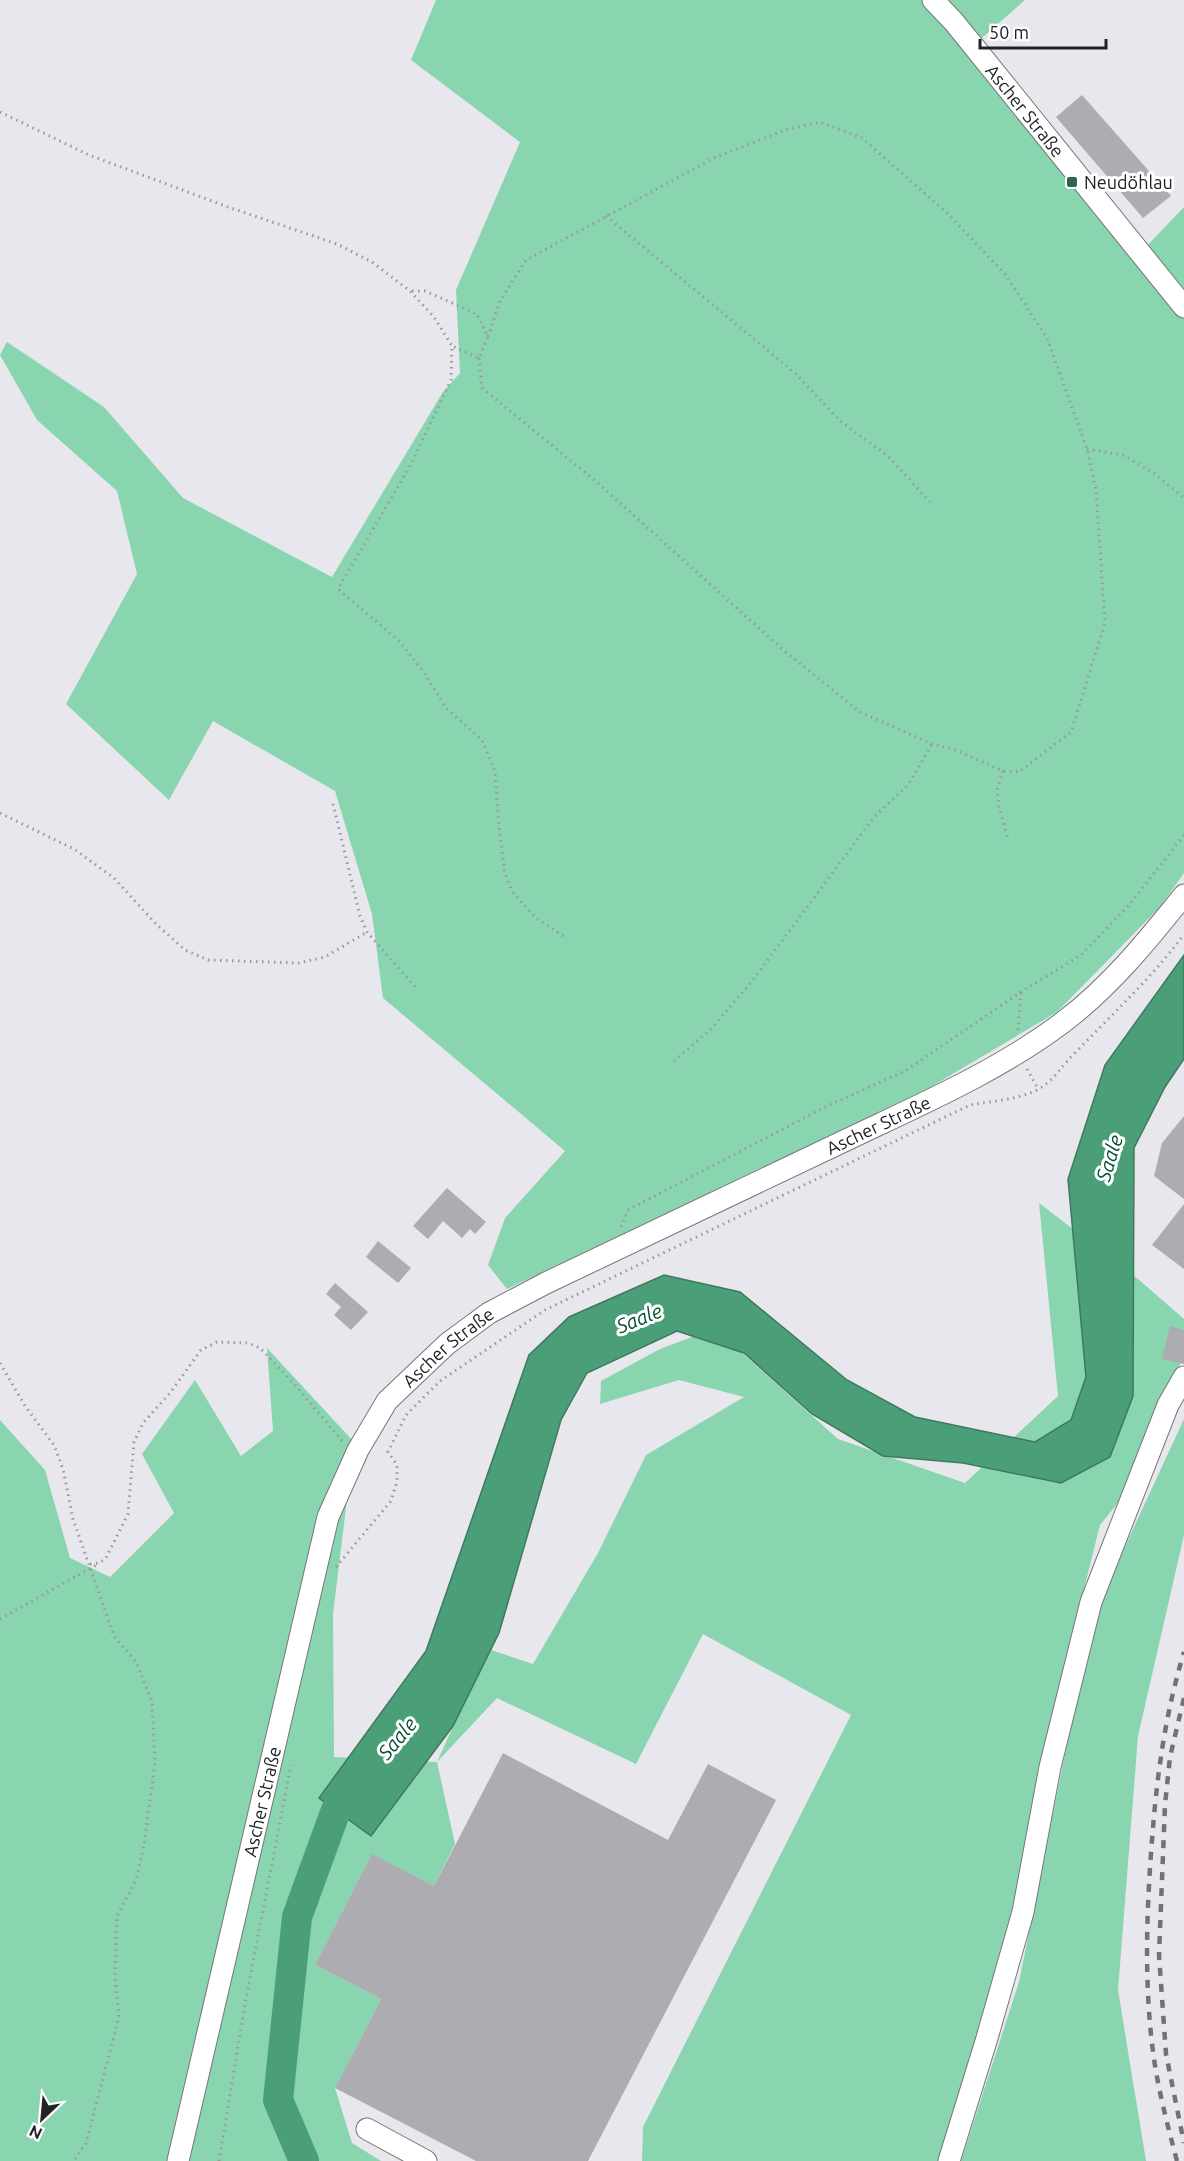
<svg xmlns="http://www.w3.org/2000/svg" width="1184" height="2161" viewBox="0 0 1184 2161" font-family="Ubuntu,sans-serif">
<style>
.green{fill:#89d5af}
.water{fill:#4b9f78;stroke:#3f795f;stroke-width:1.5}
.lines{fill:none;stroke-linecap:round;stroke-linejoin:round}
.river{stroke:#4b9f78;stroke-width:30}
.building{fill:#adacb3}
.minor-casing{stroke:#76757c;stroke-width:23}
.path{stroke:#99989d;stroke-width:3;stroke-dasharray:1.5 4.5;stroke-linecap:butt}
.minor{stroke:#fff;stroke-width:21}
.rail{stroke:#727175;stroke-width:4.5;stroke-dasharray:8 8;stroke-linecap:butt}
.poi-dot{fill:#2f654c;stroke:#fff;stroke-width:2}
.labels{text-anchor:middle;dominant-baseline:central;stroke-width:6;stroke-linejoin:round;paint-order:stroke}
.street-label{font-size:18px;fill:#222124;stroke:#fff}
.poi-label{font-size:18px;fill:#222124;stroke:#fff;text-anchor:start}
.water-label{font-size:20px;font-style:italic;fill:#074d33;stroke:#fff}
</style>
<rect width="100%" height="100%" fill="#e8e7ee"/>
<path class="green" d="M 436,0 L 1025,0 L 975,44 L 1143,250 L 1184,207 L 1184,873 L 1160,907 L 1057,1012 L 929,1088 L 507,1289 L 488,1265 L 505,1218 L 565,1151 L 383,998 L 372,914 L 335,791 L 213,721 L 169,800 L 66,704 L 137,574 L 117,491 L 37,420 L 0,355 L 7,342 L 104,407 L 183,498 L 332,577 L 443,392 L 460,373 L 456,290 L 520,142 L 411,60 Z
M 1039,1203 L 1138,1279 L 1184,1319 L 1184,1355 L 1126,1493 L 1100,1525 L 1081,1601 L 1015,1919 L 940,2161 L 642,2161 L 643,2127 L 851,1715 L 703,1634 L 636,1764 L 497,1698 L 437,1762 L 455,1844 L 434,1886 L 372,1855 L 315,1965 L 381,1999 L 335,2088 L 352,2143 L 381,2161 L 0,2161 L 0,1420 L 45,1470 L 70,1558 L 110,1577 L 174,1513 L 142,1454 L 195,1380 L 241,1456 L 273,1431 L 267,1348 L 354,1442 L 333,1614 L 334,1757 L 437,1762 L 488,1649 L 533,1664 L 598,1553 L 646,1455 L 744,1397 L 679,1380 L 600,1404 L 601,1381 L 660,1349 L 697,1335 L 741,1352 L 838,1439 L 965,1483 L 1058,1396 Z
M 1184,1419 L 1184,1535 L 1138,1736 L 1118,1990 L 1146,2161 L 961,2161 L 1019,1982 L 1073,1714 L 1097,1607 Z"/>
<path class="water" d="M 1184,955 L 1184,1059 L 1165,1087 L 1134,1148 L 1133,1396 L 1110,1457 L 1061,1483 L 963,1463 L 883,1456 L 812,1414 L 744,1353 L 677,1331 L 587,1373 L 561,1420 L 499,1633 L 453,1726 L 371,1836 L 319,1798 L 426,1651 L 529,1355 L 569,1317 L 664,1275 L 740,1292 L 847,1380 L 915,1417 L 1035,1442 L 1071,1420 L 1086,1377 L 1068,1179 L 1105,1065 Z"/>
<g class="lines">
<path class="river" d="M 304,2161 L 278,2100 L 297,1917 L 336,1810 L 362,1780"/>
</g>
<path class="building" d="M 1082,95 L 1171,196 L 1143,218 L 1056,117 Z
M 1184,1116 L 1184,1199 L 1154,1176 L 1162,1143 Z
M 447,1188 L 486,1222 L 475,1234 L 470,1229 L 462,1238 L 443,1221 L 428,1239 L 413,1226 Z
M 1184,1204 L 1184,1269 L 1152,1245 Z
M 378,1241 L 411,1268 L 398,1283 L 366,1257 Z
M 335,1283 L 368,1312 L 351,1330 L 334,1315 L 341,1307 L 326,1294 Z
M 1170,1326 L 1184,1330 L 1184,1364 L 1162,1359 Z
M 503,1753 L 668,1840 L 708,1764 L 776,1800 L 588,2161 L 476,2161 L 335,2088 L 381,1999 L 315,1965 L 372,1854 L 434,1886 Z"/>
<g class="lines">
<g class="minor-casing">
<g id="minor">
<path id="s1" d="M 933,0 L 954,22 L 1184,307"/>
<path d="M 367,2129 L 426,2161"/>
<path id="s2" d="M 178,2161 L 328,1517 L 358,1450 L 387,1401 L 447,1344 L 489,1313 L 546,1283 C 645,1236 743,1189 842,1142 C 917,1106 995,1073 1062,1023 C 1110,987 1147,941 1184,895"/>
<path d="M 949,2161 L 987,2038 L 1023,1912 L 1050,1767 L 1091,1602 L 1168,1405 L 1184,1377"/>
</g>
</g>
<path class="path" d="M 0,112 L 89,155 L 228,207 L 337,244 L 372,262 L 410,291 L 434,317 L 452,346 L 451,380 L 410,466 L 338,589 L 399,641 L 423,671 L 446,708 L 482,740 L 495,772 L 499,827 L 505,874 L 512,891 L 536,918 L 565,937
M 606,216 L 796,374 L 840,421 L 888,456 L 930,502
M 412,291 L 425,291 L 477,314 L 488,337 L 479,358 L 452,346
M 479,358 L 482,388 L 599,484 L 782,649 L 860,712 L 932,744 L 955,750 L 1003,771 L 1019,772 L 1071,732 L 1105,623 L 1096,490 L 1087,449 L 1047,338 L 1005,274 L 948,214 L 862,138 L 820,122 L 785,130 L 714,158 L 526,260 L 500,301 L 488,337
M 1087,449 L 1123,455 L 1155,474 L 1184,498
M 1003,771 L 997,790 L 999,807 L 1008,838
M 333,804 L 360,916 L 367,932 L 415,987
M 0,813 L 74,849 L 114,878 L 157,925 L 185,950 L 208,960 L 299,963 L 325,957 L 367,932
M 1018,1030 L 1021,992
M 674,1061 L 710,1030 L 753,980 L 874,817 L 908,785 L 932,744
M 1027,1069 L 1038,1089
M 621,1227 L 628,1210 L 825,1107 L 905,1071 L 1021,992 L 1081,955 L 1129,905 L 1184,835
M 0,1363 L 25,1406 L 54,1445 L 63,1469 L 73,1519 L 114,1636 L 136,1662 L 152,1701 L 155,1763 L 144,1845 L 136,1880 L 117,1916 L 115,1976 L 119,2017 L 86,2143 L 74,2161
M 90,1564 L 99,1563 L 106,1558 L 128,1514 L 134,1442 L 143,1423 L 170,1393 L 201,1350 L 217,1342 L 248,1343 L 260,1348 L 297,1387 L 343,1442
M 336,1567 L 391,1501 L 397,1481 L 397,1465 L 388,1452 L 406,1415 L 440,1381 L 545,1310 L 970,1105 C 992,1101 1017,1100 1037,1090 C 1054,1081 1062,1065 1076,1052 C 1113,1013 1153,977 1184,934
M 0,1619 L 98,1564
M 219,2161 L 246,1998 L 291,1765"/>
<use href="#minor" class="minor"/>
<path class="rail" d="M 1184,1698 L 1170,1757 L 1165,1805 L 1159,1955 L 1166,2054 L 1184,2143
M 1177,2161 C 1168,2127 1159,2093 1154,2059 C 1145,1996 1146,1931 1150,1868 C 1155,1792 1162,1725 1184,1652"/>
</g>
<rect class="poi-dot" x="1066" y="176" width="12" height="12" rx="3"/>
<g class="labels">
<g class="street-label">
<text stroke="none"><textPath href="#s1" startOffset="144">Ascher Straße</textPath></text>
<text stroke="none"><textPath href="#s2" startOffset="1359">Ascher Straße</textPath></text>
<text stroke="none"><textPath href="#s2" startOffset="873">Ascher Straße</textPath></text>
<text stroke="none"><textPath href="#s2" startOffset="369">Ascher Straße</textPath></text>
</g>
<g class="poi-label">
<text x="1084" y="182">Neudöhlau</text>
</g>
<g class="water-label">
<text transform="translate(1109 1158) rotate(-73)">Saale</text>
<text transform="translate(639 1318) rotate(-22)">Saale</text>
<text transform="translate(397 1738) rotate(-50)">Saale</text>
</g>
</g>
<g transform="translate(42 2119) rotate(206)" stroke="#ffffff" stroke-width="4.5" paint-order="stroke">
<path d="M0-4.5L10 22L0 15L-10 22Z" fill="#222124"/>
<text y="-9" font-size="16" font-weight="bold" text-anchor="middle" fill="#222124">N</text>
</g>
<path d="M980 39v9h126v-9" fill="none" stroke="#222124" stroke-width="3"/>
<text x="989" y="39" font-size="18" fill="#222124" stroke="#ffffff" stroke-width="4.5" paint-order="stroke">50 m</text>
</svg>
